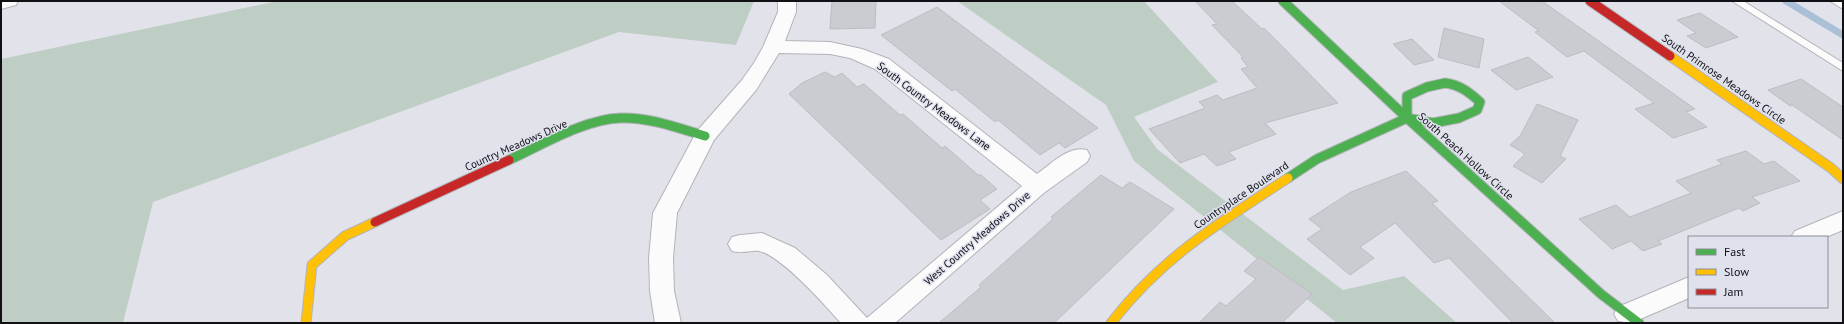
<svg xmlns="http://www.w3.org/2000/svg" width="1844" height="324" viewBox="0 0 1844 324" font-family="'PT Sans',sans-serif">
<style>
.green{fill:#bfcec4}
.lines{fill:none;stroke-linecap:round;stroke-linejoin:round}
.stream{stroke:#a9c0d6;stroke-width:7}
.building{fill:#cbccd2;stroke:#bcbdc2}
.lane-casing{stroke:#b3b4ba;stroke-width:2}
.street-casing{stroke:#b3b4ba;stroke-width:2}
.fast-casing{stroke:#b3b4ba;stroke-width:11}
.slow-casing{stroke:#b3b4ba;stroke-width:11}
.jam-casing{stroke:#b3b4ba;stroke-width:11}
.lane{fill:#fbfbfc;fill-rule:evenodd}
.street{fill:#fbfbfc;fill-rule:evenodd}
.fast{stroke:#4caf50;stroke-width:9}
.slow{stroke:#ffc107;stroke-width:9}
.jam{stroke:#c62828;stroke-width:9}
.labels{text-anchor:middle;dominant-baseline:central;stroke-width:3;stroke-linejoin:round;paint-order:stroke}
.street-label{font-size:11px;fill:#101015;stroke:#dfe1ed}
</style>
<rect width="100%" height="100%" fill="#e2e3ea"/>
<path class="green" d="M 278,1 L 754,1 L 736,45 L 619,32 L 153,202 L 123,323 L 1,323 L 1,59 Z
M 957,1 L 1144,1 L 1218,82 L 1134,117 L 1157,149 L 1343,290 L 1404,276 L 1457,323 L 1337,323 L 1134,161 L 1106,105 Z"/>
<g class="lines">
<path class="stream" d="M 1786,1 L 1843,35"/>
</g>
<path class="building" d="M 832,1 L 876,1 L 875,28 L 830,29 Z
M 1195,1 L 1232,1 L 1262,29 L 1264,28 L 1338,103 L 1265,123 L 1276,134 L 1229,152 L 1236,159 L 1217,166 L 1204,154 L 1180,163 L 1149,129 L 1205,108 L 1199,102 L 1217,95 L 1223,100 L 1257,88 L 1241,69 L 1248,67 L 1241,58 L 1243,57 L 1212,25 L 1217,24 Z
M 1499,1 L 1542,1 L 1695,109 L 1686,112 L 1707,127 L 1673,138 L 1635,109 L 1654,103 L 1584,51 L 1567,57 L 1535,32 L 1539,31 Z
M 937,7 L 1098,128 L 1065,148 L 1059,143 L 1040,155 L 998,120 L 995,122 L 955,89 L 952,91 L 881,35 Z
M 1700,13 L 1738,37 L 1706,48 L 1687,36 L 1696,33 L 1677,20 Z
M 1444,28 L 1484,39 L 1479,68 L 1438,57 Z
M 1412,39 L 1434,60 L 1414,65 L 1393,44 Z
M 1528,57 L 1553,77 L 1516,90 L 1491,70 Z
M 825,72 L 835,77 L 842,73 L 857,87 L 864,84 L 900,115 L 903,114 L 942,148 L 945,146 L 978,175 L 981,175 L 997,189 L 980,200 L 990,209 L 941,240 L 789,94 L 802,83 Z
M 1801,79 L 1843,107 L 1843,140 L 1792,105 L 1790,106 L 1768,90 Z
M 1537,104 L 1578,120 L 1560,156 L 1566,159 L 1542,183 L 1513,166 L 1525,154 L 1510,145 L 1520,136 Z
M 1746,151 L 1764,164 L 1774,161 L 1800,181 L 1752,197 L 1760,203 L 1743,211 L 1739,208 L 1658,241 L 1662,244 L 1643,251 L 1631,241 L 1612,249 L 1579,219 L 1616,205 L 1630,217 L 1691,193 L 1676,181 L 1722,164 L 1717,160 Z
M 1406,171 L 1438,201 L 1432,203 L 1555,323 L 1513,323 L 1449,258 L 1434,263 L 1395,223 L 1360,247 L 1374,258 L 1350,275 L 1307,239 L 1322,229 L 1309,219 L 1351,192 Z
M 1101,175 L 1122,188 L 1130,182 L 1174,209 L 1054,323 L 939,323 L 981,287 L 979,285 L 1053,219 L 1051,217 Z
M 1259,257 L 1312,294 L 1282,323 L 1199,323 L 1220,302 L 1226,306 L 1256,279 L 1244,271 Z"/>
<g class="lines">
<g class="lane-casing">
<path id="lane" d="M 1732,1 L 1743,1 L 1843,63 L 1843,71 Z
M 1830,1 L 1843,2 L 1843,9 Z"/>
</g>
<g class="street-casing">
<path id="street" d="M 1,1 L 18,1 L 16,5 L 1,9 Z
M 778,1 L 796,1 L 796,12 L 785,41 L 830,42 L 862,49 L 889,59 L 1037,174 C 1051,164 1069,145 1087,150 L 1090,156 L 1087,162 L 1045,192 L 895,323 L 841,323 C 825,305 782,256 759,251 C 750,250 743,254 732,251 L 728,244 L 732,237 L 740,235 L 762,233 L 795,248 L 827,275 L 867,318 L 1022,186 L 875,69 L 850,58 L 830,54 L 779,53 L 756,90 L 714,140 L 677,213 L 673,258 L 674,291 L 681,323 L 655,323 L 650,291 L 649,258 L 653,213 L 697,131 L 742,80 L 754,63 L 763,47 L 778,12 Z
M 1843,211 L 1843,230 L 1826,237 L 1791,237 L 1795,231 Z
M 1689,277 L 1689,298 L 1631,323 L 1618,321 L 1614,314 L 1618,307 Z"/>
</g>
<g class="fast-casing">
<path id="fast" d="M 1283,1 L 1407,118 L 1601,294 L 1639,323
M 1445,83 C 1460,85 1469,92 1480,102 L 1477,110 L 1459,118 L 1433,123 L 1407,118 L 1407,96 L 1427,87 Z
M 509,160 C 542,145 584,119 621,118 C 649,117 678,128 705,136
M 1288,178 L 1317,159 L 1407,118"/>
</g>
<g class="slow-casing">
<path id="slow" d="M 1670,56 L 1831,168 L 1843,179
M 306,323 L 312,265 L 345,236 L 375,222
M 1111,323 C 1162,257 1219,223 1288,178"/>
</g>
<g class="jam-casing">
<path id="jam" d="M 1590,1 L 1670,56
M 375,222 L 509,160"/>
</g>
<use href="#lane" class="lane"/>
<use href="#street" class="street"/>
<use href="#fast" class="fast"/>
<use href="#slow" class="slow"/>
<use href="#jam" class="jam"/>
</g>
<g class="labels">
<g class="street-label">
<text transform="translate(1724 79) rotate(35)">South Primrose Meadows Circle</text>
<text transform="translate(934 106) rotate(37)">South Country Meadows Lane</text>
<text transform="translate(516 145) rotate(-24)">Country Meadows Drive</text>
<text transform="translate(1466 156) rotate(42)">South Peach Hollow Circle</text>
<text transform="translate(1241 195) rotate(-34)">Countryplace Boulevard</text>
<text transform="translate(977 238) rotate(-41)">West Country Meadows Drive</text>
</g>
</g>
<rect width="1844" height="324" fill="none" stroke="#101015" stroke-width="4"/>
<rect x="1688" y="236" width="140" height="72" fill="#dfe1ed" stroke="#8c8d97"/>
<rect x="1696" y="249" width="20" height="6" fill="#4caf50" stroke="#8c8d97"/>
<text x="1724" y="256" font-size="12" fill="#101015">Fast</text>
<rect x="1696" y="269" width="20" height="6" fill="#ffc107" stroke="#8c8d97"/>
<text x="1724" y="276" font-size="12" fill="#101015">Slow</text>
<rect x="1696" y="289" width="20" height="6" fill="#c62828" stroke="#8c8d97"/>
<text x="1724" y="296" font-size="12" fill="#101015">Jam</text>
</svg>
